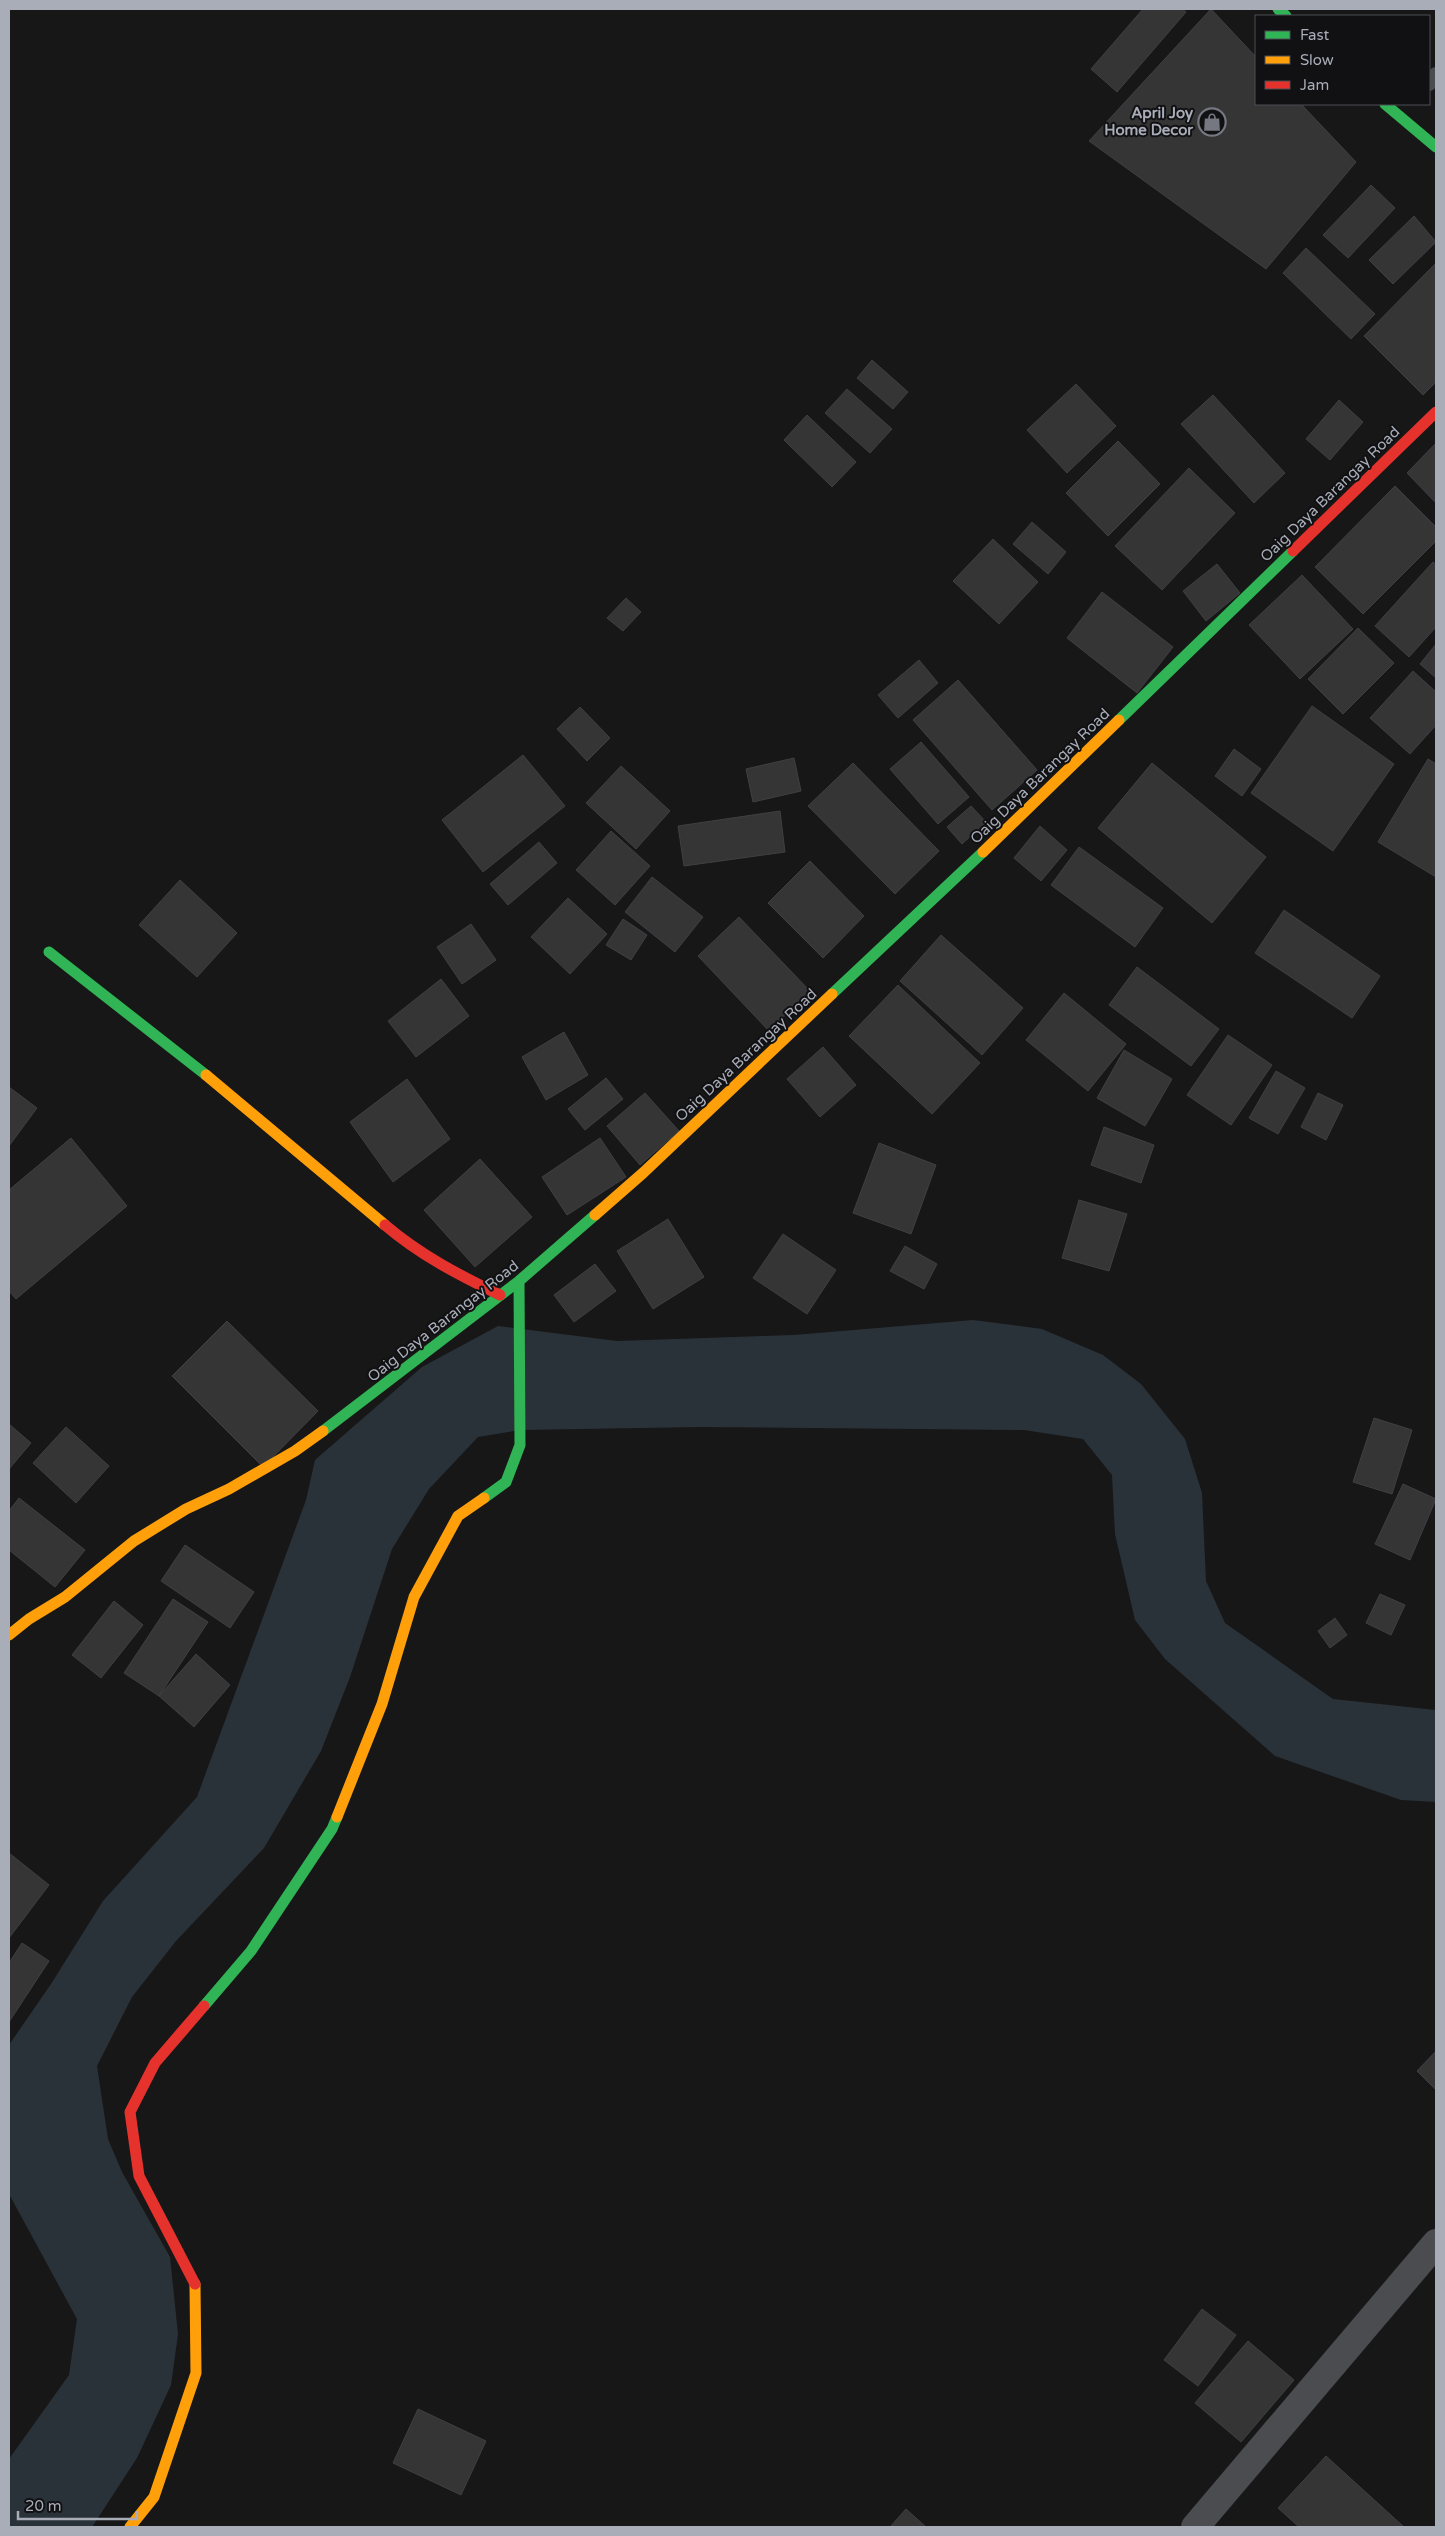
<svg xmlns="http://www.w3.org/2000/svg" width="1445" height="2536" viewBox="0 0 1445 2536" font-family="'Varela Round',sans-serif">
<style>
.water{fill:#2a3239}
.building{fill:#353536;stroke:#3f4043}
.lines{fill:none;stroke-linecap:round;stroke-linejoin:round}
.lane{stroke:#4b4c50;stroke-width:16}
.street{stroke:#4b4c50;stroke-width:28}
.fast{stroke:#30b455;stroke-width:11}
.slow{stroke:#ff9f0a;stroke-width:11}
.jam{stroke:#e5322d;stroke-width:11}
.labels{text-anchor:middle;dominant-baseline:central;stroke-width:4;stroke-linejoin:round;paint-order:stroke}
.poi-label{font-size:15px;font-weight:bold;fill:#a8adb8;stroke:#111113;text-anchor:end}
.street-label{font-size:15px;fill:#a8adb8;stroke:#111113}
</style>
<rect width="100%" height="100%" fill="#171717"/>
<path class="water" d="M 973,1320 L 1042,1329 L 1103,1355 L 1141,1384 L 1185,1439 L 1202,1493 L 1206,1581 L 1225,1623 L 1333,1699 L 1436,1710 L 1436,1802 L 1401,1800 L 1275,1756 L 1165,1659 L 1135,1620 L 1115,1534 L 1112,1475 L 1083,1439 L 1024,1430 L 700,1427 L 520,1430 L 478,1437 L 429,1489 L 392,1549 L 350,1677 L 321,1751 L 264,1848 L 176,1941 L 132,1997 L 97,2066 L 108,2139 L 122,2172 L 170,2257 L 178,2334 L 171,2385 L 137,2458 L 92,2527 L 9,2527 L 9,2459 L 69,2375 L 77,2319 L 9,2194 L 9,2045 L 51,1984 L 103,1901 L 197,1797 L 306,1500 L 315,1460 L 422,1367 L 498,1326 L 617,1341 L 794,1335 Z"/>
<path class="building" d="M 1143,9 L 1182,9 L 1186,12 L 1117,92 L 1091,69 Z
M 1211,9 L 1256,57 L 1256,104 L 1301,104 L 1356,162 L 1266,269 L 1089,141 Z
M 1371,185 L 1395,208 L 1348,258 L 1323,235 Z
M 1414,216 L 1436,242 L 1393,284 L 1369,260 Z
M 1306,248 L 1375,314 L 1351,339 L 1283,273 Z
M 1436,263 L 1436,382 L 1423,395 L 1364,336 Z
M 872,360 L 908,392 L 893,409 L 857,378 Z
M 1076,384 L 1116,426 L 1067,473 L 1027,430 Z
M 847,389 L 892,429 L 870,453 L 825,413 Z
M 1213,395 L 1285,473 L 1254,503 L 1181,424 Z
M 1339,400 L 1363,422 L 1330,460 L 1306,439 Z
M 807,415 L 856,462 L 832,487 L 784,440 Z
M 1118,441 L 1160,484 L 1108,536 L 1066,493 Z
M 1436,443 L 1436,503 L 1407,473 Z
M 1189,468 L 1235,513 L 1162,590 L 1115,546 Z
M 1395,486 L 1436,527 L 1436,541 L 1363,614 L 1315,567 Z
M 1032,522 L 1066,552 L 1048,574 L 1013,544 Z
M 993,539 L 1038,582 L 999,624 L 953,581 Z
M 1433,562 L 1436,565 L 1436,627 L 1409,657 L 1375,626 Z
M 1217,564 L 1240,593 L 1206,621 L 1183,591 Z
M 1302,575 L 1353,629 L 1300,679 L 1249,625 Z
M 1102,592 L 1173,647 L 1137,693 L 1067,638 Z
M 626,598 L 641,612 L 623,631 L 607,618 Z
M 1358,628 L 1394,663 L 1343,714 L 1308,679 Z
M 1436,644 L 1436,678 L 1420,664 Z
M 919,660 L 938,683 L 898,718 L 878,695 Z
M 1413,671 L 1436,692 L 1436,725 L 1410,754 L 1370,718 Z
M 958,680 L 1037,770 L 992,810 L 913,720 Z
M 1312,706 L 1394,764 L 1333,851 L 1251,793 Z
M 580,707 L 610,738 L 587,761 L 557,729 Z
M 921,742 L 969,797 L 938,824 L 890,769 Z
M 1234,749 L 1261,769 L 1242,796 L 1215,776 Z
M 523,755 L 565,806 L 483,872 L 442,820 Z
M 794,758 L 801,791 L 753,802 L 746,769 Z
M 1428,759 L 1436,764 L 1436,877 L 1378,842 Z
M 853,763 L 939,851 L 895,894 L 808,806 Z
M 1152,763 L 1266,857 L 1212,923 L 1098,828 Z
M 621,766 L 670,811 L 636,849 L 586,803 Z
M 971,806 L 986,822 L 962,844 L 947,827 Z
M 780,811 L 785,852 L 684,866 L 678,826 Z
M 1040,826 L 1067,850 L 1041,881 L 1014,858 Z
M 611,831 L 650,866 L 615,905 L 576,870 Z
M 539,842 L 557,863 L 508,905 L 490,884 Z
M 1079,847 L 1163,908 L 1135,947 L 1051,885 Z
M 810,861 L 864,916 L 823,958 L 768,903 Z
M 652,877 L 703,917 L 675,952 L 625,912 Z
M 180,880 L 237,933 L 197,977 L 139,925 Z
M 568,898 L 607,934 L 570,974 L 531,937 Z
M 1284,910 L 1380,976 L 1352,1018 L 1255,953 Z
M 739,917 L 810,991 L 769,1031 L 698,956 Z
M 623,919 L 647,935 L 631,960 L 606,945 Z
M 471,924 L 496,960 L 462,984 L 437,947 Z
M 941,935 L 1023,1008 L 982,1055 L 900,981 Z
M 1137,967 L 1219,1029 L 1191,1066 L 1109,1005 Z
M 441,979 L 469,1016 L 416,1057 L 388,1021 Z
M 898,985 L 980,1063 L 932,1114 L 849,1036 Z
M 1064,993 L 1126,1044 L 1088,1091 L 1026,1040 Z
M 564,1032 L 588,1075 L 546,1100 L 522,1057 Z
M 1228,1035 L 1272,1065 L 1231,1125 L 1187,1095 Z
M 823,1047 L 856,1085 L 820,1117 L 787,1079 Z
M 1124,1050 L 1172,1079 L 1145,1126 L 1097,1098 Z
M 1276,1071 L 1305,1088 L 1278,1134 L 1249,1118 Z
M 606,1078 L 623,1099 L 585,1130 L 568,1109 Z
M 407,1079 L 450,1139 L 393,1182 L 350,1122 Z
M 9,1087 L 37,1108 L 9,1146 Z
M 645,1093 L 679,1131 L 640,1165 L 607,1126 Z
M 1318,1093 L 1343,1105 L 1326,1140 L 1301,1127 Z
M 1104,1127 L 1154,1145 L 1141,1183 L 1091,1165 Z
M 71,1138 L 127,1206 L 16,1299 L 9,1291 L 9,1190 Z
M 600,1138 L 626,1177 L 567,1215 L 542,1177 Z
M 879,1143 L 936,1165 L 911,1234 L 853,1213 Z
M 480,1159 L 532,1217 L 475,1267 L 424,1210 Z
M 1079,1200 L 1127,1214 L 1109,1271 L 1062,1258 Z
M 668,1219 L 704,1277 L 653,1309 L 617,1251 Z
M 783,1234 L 836,1270 L 807,1314 L 753,1278 Z
M 905,1246 L 937,1264 L 924,1289 L 890,1271 Z
M 595,1264 L 616,1291 L 574,1322 L 554,1295 Z
M 227,1321 L 318,1411 L 263,1467 L 172,1376 Z
M 1374,1418 L 1412,1430 L 1392,1494 L 1353,1482 Z
M 9,1424 L 31,1443 L 9,1469 Z
M 66,1427 L 109,1466 L 76,1503 L 33,1463 Z
M 1403,1484 L 1436,1499 L 1410,1560 L 1375,1544 Z
M 19,1498 L 85,1550 L 55,1587 L 9,1550 L 9,1511 Z
M 185,1545 L 254,1592 L 230,1628 L 161,1581 Z
M 1380,1594 L 1405,1605 L 1391,1635 L 1366,1623 Z
M 173,1599 L 208,1622 L 159,1696 L 124,1673 Z
M 114,1601 L 143,1625 L 101,1678 L 72,1655 Z
M 1335,1618 L 1347,1635 L 1330,1648 L 1318,1631 Z
M 196,1654 L 230,1685 L 194,1727 L 159,1696 Z
M 9,1853 L 49,1885 L 9,1938 Z
M 22,1943 L 49,1961 L 9,2022 L 9,1963 Z
M 1436,2051 L 1436,2090 L 1417,2071 Z
M 1202,2309 L 1236,2335 L 1198,2386 L 1164,2360 Z
M 1248,2341 L 1294,2380 L 1241,2442 L 1195,2403 Z
M 418,2409 L 486,2441 L 461,2495 L 393,2463 Z
M 1326,2456 L 1404,2527 L 1299,2527 L 1278,2508 Z
M 906,2509 L 926,2527 L 890,2527 Z"/>
<g class="lines">
<path class="lane" d="M 1429,83 L 1436,75"/>
<path class="street" d="M 1195,2527 L 1436,2243"/>
<path class="fast" d="M 1278,9 L 1286,16
M 1385,104 L 1436,147
M 1119,720 L 1293,551
M 49,952 L 206,1075
M 832,994 L 983,852
M 323,1431 L 519,1281 L 595,1215
M 484,1498 L 506,1482 L 520,1445 L 519,1281
M 204,2006 L 251,1951 L 332,1829 L 337,1817"/>
<path class="slow" d="M 983,852 L 1119,720
M 206,1075 L 385,1225
M 595,1215 L 643,1173 L 832,994
M 9,1635 L 29,1619 L 65,1597 L 134,1541 L 186,1509 L 229,1489 L 295,1451 L 323,1431
M 337,1817 L 382,1704 L 414,1597 L 458,1516 L 484,1498
M 130,2527 L 154,2497 L 196,2373 L 195,2284"/>
<path class="jam" d="M 1293,551 L 1436,412
M 385,1225 C 420,1255 459,1275 500,1295
M 195,2284 L 139,2176 L 130,2112 L 155,2063 L 204,2006"/>
</g>
<defs>
<g id="shop-ring" transform="scale(1.4375)"><circle r="9.5" fill="#111113" stroke="#757880" stroke-width="1.5"/><path d="M-5-2.5h2.3a2.7 3.5 0 0 1 5.4 0H5L5.5 6h-11ZM-1.5-2.5h3a1.5 2.3 0 0 0-3 0Z" fill="#757880"/></g>
</defs>
<g fill-rule="evenodd">
<use href="#shop-ring" x="1212" y="122"/>
</g>
<g class="labels">
<g class="poi-label">
<text x="1193" y="113">April Joy<tspan x="1193" dy="17">Home Decor</tspan></text>
</g>
<g class="street-label">
<text transform="translate(1330 494) rotate(-44)">Oaig Daya Barangay Road</text>
<text transform="translate(1040 776) rotate(-44)">Oaig Daya Barangay Road</text>
<text transform="translate(746 1055) rotate(-43)">Oaig Daya Barangay Road</text>
<text transform="translate(443 1321) rotate(-38)">Oaig Daya Barangay Road</text>
</g>
</g>
<rect width="1445" height="2536" fill="none" stroke="#a8adb8" stroke-width="20"/>
<rect x="1255" y="15" width="175" height="90" fill="#111113" stroke="#4d4f55"/>
<rect x="1265" y="31" width="25" height="8" fill="#30b455" stroke="#4d4f55"/>
<text x="1300" y="40" font-size="15" fill="#a8adb8">Fast</text>
<rect x="1265" y="56" width="25" height="8" fill="#ff9f0a" stroke="#4d4f55"/>
<text x="1300" y="65" font-size="15" fill="#a8adb8">Slow</text>
<rect x="1265" y="81" width="25" height="8" fill="#e5322d" stroke="#4d4f55"/>
<text x="1300" y="90" font-size="15" fill="#a8adb8">Jam</text>
<path d="M18 2511v8h119v-8" fill="none" stroke="#a8adb8" stroke-width="2.5"/>
<text x="25" y="2511" font-size="15" fill="#a8adb8" stroke="#111113" stroke-width="4" paint-order="stroke">20 m</text>
</svg>
